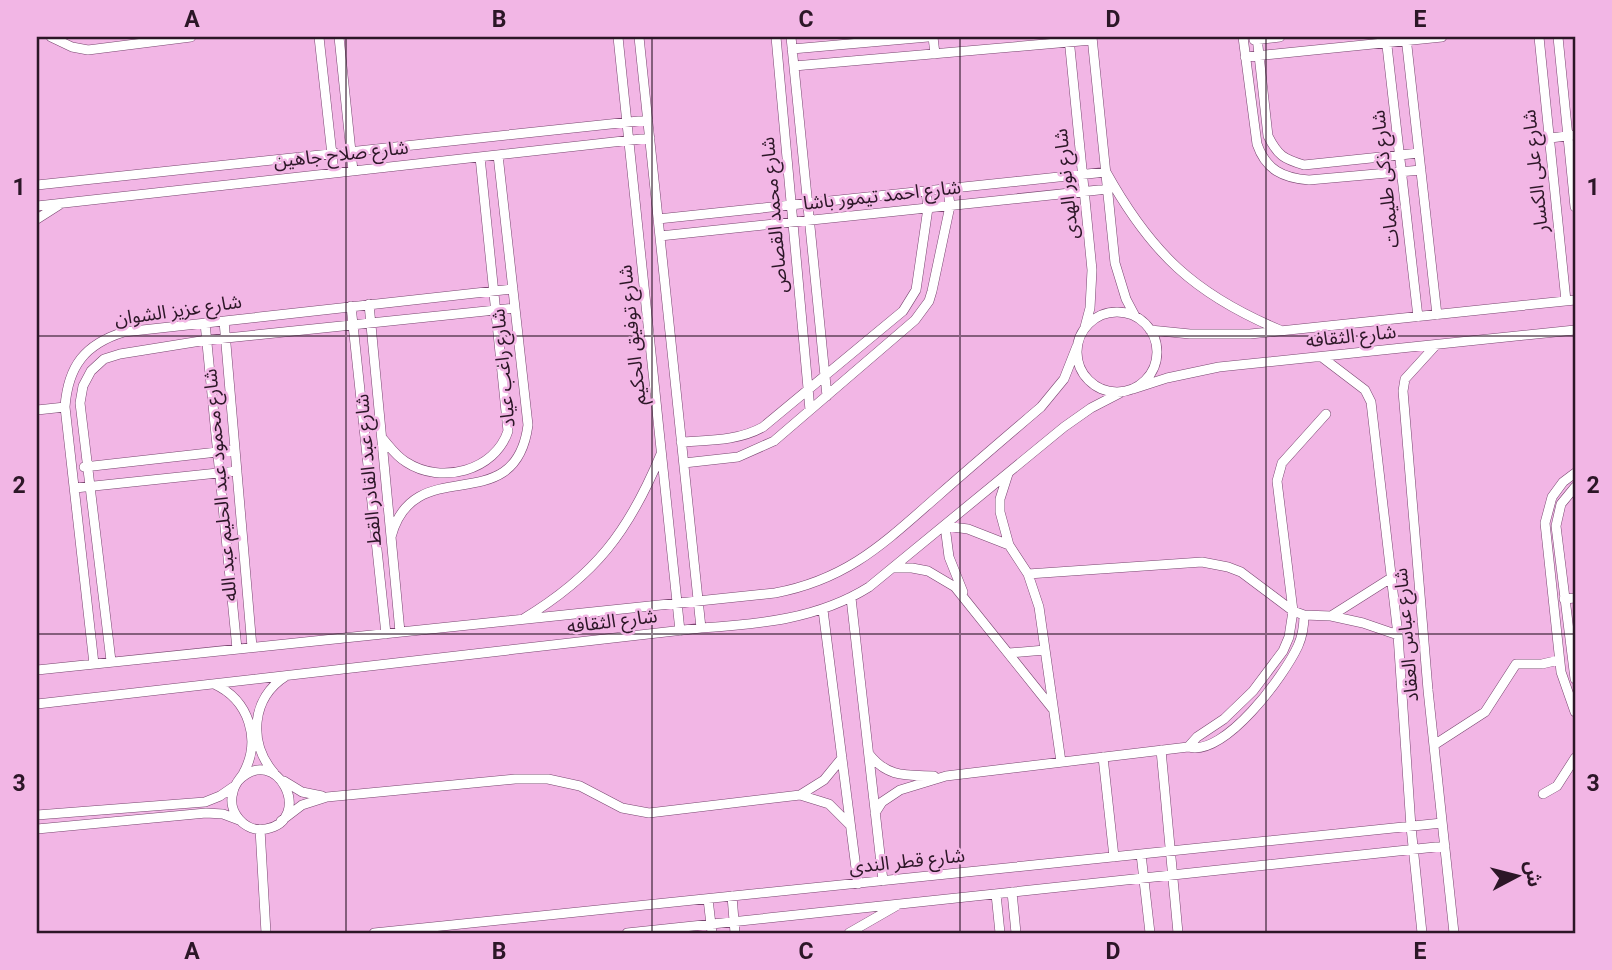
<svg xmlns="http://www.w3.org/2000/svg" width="1612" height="970" viewBox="0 0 1612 970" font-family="Roboto,'Noto Sans Arabic',sans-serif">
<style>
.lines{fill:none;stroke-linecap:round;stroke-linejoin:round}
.minor-casing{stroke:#78456f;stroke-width:10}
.minor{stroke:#fff;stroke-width:9}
.grid{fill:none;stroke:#2c1627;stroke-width:2;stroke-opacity:0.55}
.labels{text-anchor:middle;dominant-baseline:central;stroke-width:5;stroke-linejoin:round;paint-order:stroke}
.street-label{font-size:19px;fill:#2c1627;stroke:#f2b6e5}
.neatline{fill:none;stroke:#2c1627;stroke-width:2.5}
.grid-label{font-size:23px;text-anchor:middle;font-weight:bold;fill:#2c1627}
</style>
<rect width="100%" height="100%" fill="#f2b6e5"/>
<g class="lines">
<g class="minor-casing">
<path id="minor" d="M 51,37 L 72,47 L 88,50 L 191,37
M 319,37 L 334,173
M 339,37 L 353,171
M 618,37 L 680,631
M 639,37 L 701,628
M 776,37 L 810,410
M 791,37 L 827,396
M 933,37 L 935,54
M 1092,37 L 1115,263 L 1126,299 L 1135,316
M 1243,37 L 1257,144 C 1266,170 1283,178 1309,180 L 1421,170
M 1257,37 L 1268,136 C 1278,156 1284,159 1304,165 L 1419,153
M 1386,37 L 1418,317
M 1406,37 L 1437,315
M 1539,37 L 1566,301
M 1558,37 L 1575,207
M 1069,38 L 1092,270 L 1090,308 L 1085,327
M 1254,40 L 1280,37
M 792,49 L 928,37
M 1245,57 L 1442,37
M 794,66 L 1092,40
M 1550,138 L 1575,135
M 37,185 L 648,120
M 37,206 L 650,138
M 37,219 L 59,205
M 658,219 L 1106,172 C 1151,253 1194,294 1280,330
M 660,236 L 1108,189
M 369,304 L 400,632
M 351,306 L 386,634
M1077 352a40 40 0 1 1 80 0a40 40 0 1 1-80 0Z
M 224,321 L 252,647
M 205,323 L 237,649
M 1150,330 L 1190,334 L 1250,334 L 1575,300
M 1436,345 L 1405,379 L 1403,391 L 1428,690 L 1454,933
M 1323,358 L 1365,390 L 1371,402 L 1398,635 L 1411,827 L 1422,933
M 1133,389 L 1167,378 L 1219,367 L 1575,330
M 37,410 L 65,407
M 383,439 C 390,447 396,456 406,462 C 441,485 495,471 508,431 L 480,157
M 681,442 C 709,440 738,441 763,427 L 903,311 L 916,290 L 928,208 L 926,191
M 684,463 L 738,457 L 774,441 L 915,320 L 929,301 L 932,291 L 950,206 L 948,189
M 84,467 L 235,450
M 1575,473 L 1563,482 L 1552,497 L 1545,523 L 1561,672 L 1575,712
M 1008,474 L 1000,499 L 1000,512 L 1009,545 L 1028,574 L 1039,607 L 1061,762
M 1575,487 L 1561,504 L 1556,526 L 1575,679
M 75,488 L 237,471
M 391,537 C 414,449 515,523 528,425 L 498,155
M 895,568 L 912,568 L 928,571 L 955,587 L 1052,708
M 1028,574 L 1202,562 L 1228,567 L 1241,572 L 1293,611 L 1304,615 L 1331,616 L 1363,623 L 1398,635
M 963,592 L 949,557 L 945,526 L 968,529 L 1009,545
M 851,598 L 883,881
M 1564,599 L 1575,598
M 823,610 L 858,884
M 1331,616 L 1391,578
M 523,619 C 596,575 629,531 661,454
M 1009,653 L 1045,650
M 111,661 L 80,403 L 83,386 L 91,371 L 104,359 L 120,354 L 207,340 L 515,308
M 94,664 L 65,407 C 68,366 85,344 124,332 L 513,289
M 37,670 L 775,593 C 849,579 885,542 939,495 C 973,465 1007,436 1041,407 L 1064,379 L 1077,346
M 214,684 C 249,700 262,740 243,774 C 239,780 234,785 233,792 C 227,812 245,833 266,829 C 315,820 277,741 238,781
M 37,704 L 701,628 C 760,624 818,619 869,587 L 1064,427 L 1091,408 L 1120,393
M 1434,745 L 1485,712 L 1516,664 L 1542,664 L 1559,660
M 1188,747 L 1197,737 L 1224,719 L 1253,691 L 1283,651 L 1289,637 L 1293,611 L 1277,481 L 1282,463 L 1326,414
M 1161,750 L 1178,933
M 869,754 C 888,778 906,775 934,776
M 1103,757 L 1114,857
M 274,773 C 248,743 251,698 286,676
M 284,781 L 302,792 L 322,796
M 1543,794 L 1557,786 L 1575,758
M 800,795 L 824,780 L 842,758
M 875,813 L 882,802 L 900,790 L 946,776 L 1188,747 C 1225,757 1284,676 1298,646 C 1302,637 1304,626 1304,615
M 37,815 L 205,802 L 220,796 L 233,787
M 281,821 L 302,805 L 327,797 L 515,779 L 548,779 L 580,786 L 622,808 L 649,813 L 800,795 L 829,804 L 850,825
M 37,829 L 206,813 L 223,814 L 239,820
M 260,829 L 266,933
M 1141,854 L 1150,933
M 1012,892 L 1016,933
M 996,894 L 1000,933
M 732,896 L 735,933
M 708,899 L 712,933
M 374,933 L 1442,823
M 627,933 L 1445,846
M 849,933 L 896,906"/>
</g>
<use href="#minor" class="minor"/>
</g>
<path class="grid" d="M 346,37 L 346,933M 652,37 L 652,933M 960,37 L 960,933M 1266,37 L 1266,933M 37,336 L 1575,336M 37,634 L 1575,634"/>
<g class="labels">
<g class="street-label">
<text transform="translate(341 154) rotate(-6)">شارع صلاح جاهين</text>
<text transform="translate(1535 171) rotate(-96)">شارع على الكسار</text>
<text transform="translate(1385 179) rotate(-96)">شارع ذكى طليمات</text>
<text transform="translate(1066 184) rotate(-96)">شارع نور الهدى</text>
<text transform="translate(882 195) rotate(-6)">شارع احمد تيمور باشا</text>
<text transform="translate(774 215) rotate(-95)">شارع محمد القصاص</text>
<text transform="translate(178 310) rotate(-8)">شارع عزيز الشوان</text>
<text transform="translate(632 335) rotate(-96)">شارع توفيق الحكيم</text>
<text transform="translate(1351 336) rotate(-6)">شارع الثقافه</text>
<text transform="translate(503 368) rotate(-95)">شارع راغب عياد</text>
<text transform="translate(368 470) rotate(-95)">شارع عبد القادر القط</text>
<text transform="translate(220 485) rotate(-95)">شارع محمود عبد الحليم عبد الله</text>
<text transform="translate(612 621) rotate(-7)">شارع الثقافه</text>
<text transform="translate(1406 635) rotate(-95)">شارع عباس العقاد</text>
<text transform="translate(907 861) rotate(-6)">شارع قطر الندى</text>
</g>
</g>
<rect width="1612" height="970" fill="none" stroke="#f2b6e5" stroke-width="77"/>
<g transform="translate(1517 876) rotate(83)" stroke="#f2b6e5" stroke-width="5" paint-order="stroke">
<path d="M0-5L12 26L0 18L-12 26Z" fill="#2c1627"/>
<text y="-10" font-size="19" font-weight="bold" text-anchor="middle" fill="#2c1627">ش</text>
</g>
<rect x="38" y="38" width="1536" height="894" class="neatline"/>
<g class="grid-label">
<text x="192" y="27">A</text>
<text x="499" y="27">B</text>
<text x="806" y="27">C</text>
<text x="1113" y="27">D</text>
<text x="1420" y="27">E</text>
<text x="19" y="195">1</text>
<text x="1593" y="195">1</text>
<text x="19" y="493">2</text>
<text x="1593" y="493">2</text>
<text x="19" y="791">3</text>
<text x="1593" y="791">3</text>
<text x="192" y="959">A</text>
<text x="499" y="959">B</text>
<text x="806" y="959">C</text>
<text x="1113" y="959">D</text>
<text x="1420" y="959">E</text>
</g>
</svg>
